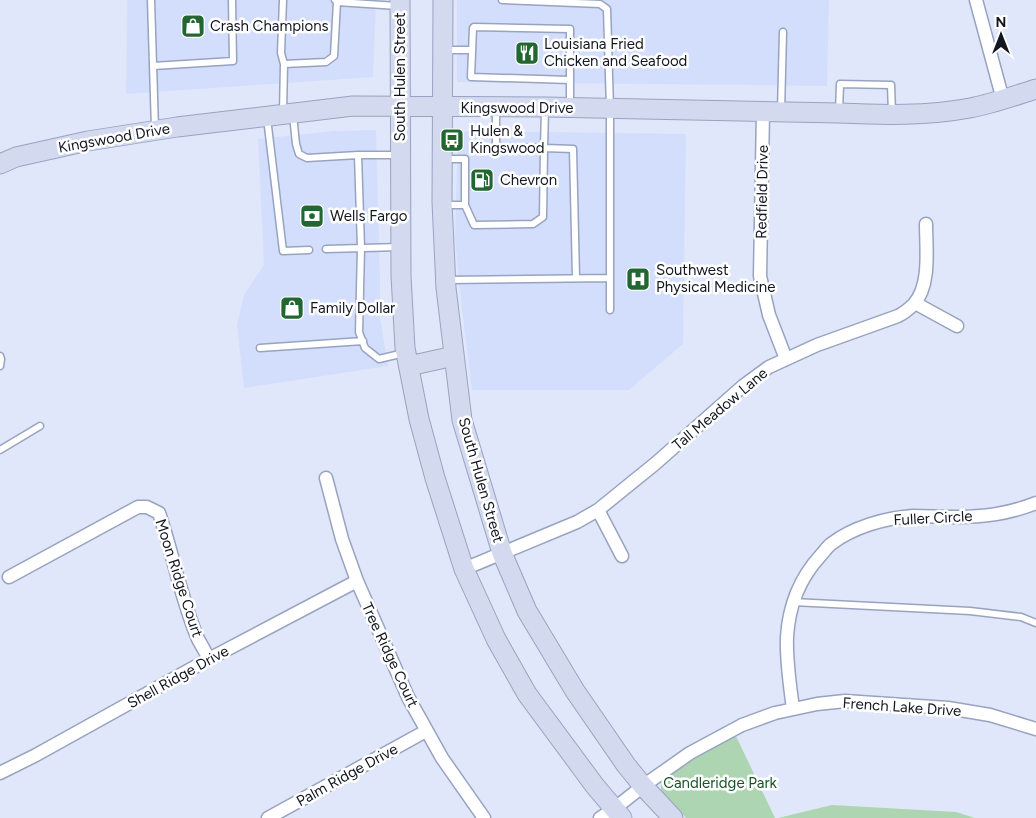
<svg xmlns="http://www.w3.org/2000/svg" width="1036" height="818" viewBox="0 0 1036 818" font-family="Figtree,sans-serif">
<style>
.built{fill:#d3defc}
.green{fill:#aed5b2}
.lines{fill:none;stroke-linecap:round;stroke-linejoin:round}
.lane-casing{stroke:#98a3c0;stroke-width:9}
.street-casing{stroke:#98a3c0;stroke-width:15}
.secondary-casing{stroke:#98a3c0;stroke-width:21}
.lane{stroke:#fff;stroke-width:6}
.street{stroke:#fff;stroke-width:12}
.secondary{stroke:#d3daef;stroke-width:19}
.labels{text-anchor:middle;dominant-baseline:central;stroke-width:5;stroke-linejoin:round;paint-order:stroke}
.poi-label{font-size:15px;fill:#121620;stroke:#fff;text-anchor:start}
.street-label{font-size:15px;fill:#121620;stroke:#fff}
.park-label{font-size:15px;fill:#185326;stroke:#fff}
</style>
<rect width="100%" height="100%" fill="#e0e7fa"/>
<path class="built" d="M 127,0 L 376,0 L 373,77 L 126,94 Z
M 457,0 L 829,0 L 827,86 L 457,82 Z
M 376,130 L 380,278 L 380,317 L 388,366 L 244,388 L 237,325 L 244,295 L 264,265 L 258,139 L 334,131 Z
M 466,131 L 686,134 L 683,344 L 629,390 L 472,390 L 462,309 L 455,239 L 458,138 Z"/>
<path class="green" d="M 735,734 L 775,818 L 686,818 L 661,792 L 661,779 Z
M 832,805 L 956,812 L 975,818 L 778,818 Z"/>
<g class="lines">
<g class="lane-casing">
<path id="lane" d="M 151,0 L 155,129
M 283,0 L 281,53 L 284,64 L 283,113
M 335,0 L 337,2 L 398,6
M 474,27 L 570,29 L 570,80 L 471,77 L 473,28 Z
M 444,50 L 472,50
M 284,64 L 326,62 L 334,56 L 337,2
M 153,66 L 233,61 L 232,0
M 570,80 L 570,106
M 496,109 L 496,147 L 544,148 L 545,109
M 781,111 L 783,32
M 839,112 L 840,84 L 891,85 L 892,113
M 293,115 L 296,144 L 299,154 L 307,158 L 358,155
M 267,118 L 283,251 L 309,250
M 399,155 L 358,155 L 361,248 L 359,332 L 365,348 L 379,359 L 404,353
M 443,205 L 465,205 L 465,159 L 444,159
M 465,205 L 474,225 L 533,224 L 543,217 L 544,148 L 573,149 L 576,278
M 326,249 L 400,247
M 610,278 L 610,310
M 447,280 L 610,278 L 610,109 L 607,9 L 600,4 L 502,0
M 260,348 L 363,341
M 0,356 L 1,359 L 0,366
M 0,450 L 40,426
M 793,602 L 970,611 L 1021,617 L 1036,623"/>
</g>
<g class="street-casing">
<path id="street" d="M 976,0 L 1003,100
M 763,112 L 760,276 L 769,315 L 786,359
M 915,303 L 957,326
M 326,478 L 342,539 L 357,581 L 408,697 L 442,758 L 484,818
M 598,510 L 622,556
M 464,569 L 577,522 L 598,510 L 656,463 L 743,386 L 769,367 L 817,345 L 898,316 C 904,313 909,309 914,304 C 931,285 926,248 926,224
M 9,577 L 138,507 L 147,507 L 159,513 C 173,554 181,599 198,639 C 202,646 206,653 209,659
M 793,709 C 790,685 786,661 787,637 C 789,605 799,579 821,555 C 824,552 827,547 831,544 C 853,527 885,518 913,516 C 927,516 941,517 954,517 C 984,517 1008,514 1036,503
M 0,773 L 36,755 L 209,659 L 357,581
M 268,818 L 426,731
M 600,818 L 614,809 L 643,786 L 690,753 L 742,725 L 775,713 L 817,704 L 845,701 L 948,708 L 990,715 L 1036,729"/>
</g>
<g class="secondary-casing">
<path id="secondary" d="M 400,0 L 401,276 L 405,348 L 419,419 L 435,478 L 464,569 L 496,639 L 527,694 L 595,786 L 622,818
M 443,0 L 442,202 L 446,288 L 462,420 L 502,553 L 527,611 L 575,691 L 626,765 L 643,786 L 673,818
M 0,164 L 16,157 L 88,141 L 177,127 L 353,106 L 545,107 L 839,113 C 882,115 927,116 970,108 C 992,104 1014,96 1036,89
M 409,366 L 454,356"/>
</g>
<use href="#lane" class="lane"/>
<use href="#street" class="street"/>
<use href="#secondary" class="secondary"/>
</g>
<defs>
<g id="shop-square" transform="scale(1.25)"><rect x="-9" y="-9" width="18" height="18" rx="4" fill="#226632" stroke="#fff"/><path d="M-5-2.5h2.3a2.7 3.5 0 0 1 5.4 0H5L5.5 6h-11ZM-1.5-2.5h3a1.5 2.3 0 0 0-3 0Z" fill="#fff"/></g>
<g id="restaurant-square" transform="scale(1.25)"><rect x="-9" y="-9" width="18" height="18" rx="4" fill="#226632" stroke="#fff"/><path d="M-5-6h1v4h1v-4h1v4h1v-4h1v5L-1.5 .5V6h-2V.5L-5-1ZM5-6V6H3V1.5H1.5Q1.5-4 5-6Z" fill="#fff"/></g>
<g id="bus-square" transform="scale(1.25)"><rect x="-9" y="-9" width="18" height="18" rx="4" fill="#226632" stroke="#fff"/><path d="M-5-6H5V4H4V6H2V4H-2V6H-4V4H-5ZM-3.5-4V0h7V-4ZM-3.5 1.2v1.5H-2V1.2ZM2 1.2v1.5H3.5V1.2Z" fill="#fff"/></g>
<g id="fuel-square" transform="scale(1.25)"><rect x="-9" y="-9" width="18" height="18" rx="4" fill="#226632" stroke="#fff"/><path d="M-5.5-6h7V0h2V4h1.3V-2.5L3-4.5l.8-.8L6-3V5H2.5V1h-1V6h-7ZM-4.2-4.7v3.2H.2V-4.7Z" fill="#fff"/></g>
<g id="bank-square" transform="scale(1.25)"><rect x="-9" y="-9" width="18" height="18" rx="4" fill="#226632" stroke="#fff"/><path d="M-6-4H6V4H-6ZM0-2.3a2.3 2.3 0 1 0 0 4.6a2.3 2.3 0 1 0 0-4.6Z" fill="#fff"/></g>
<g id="hospital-square" transform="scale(1.25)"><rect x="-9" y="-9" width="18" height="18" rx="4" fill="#226632" stroke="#fff"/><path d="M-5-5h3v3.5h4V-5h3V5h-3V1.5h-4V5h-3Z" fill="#fff"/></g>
</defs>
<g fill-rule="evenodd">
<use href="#shop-square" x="193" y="26"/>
<use href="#restaurant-square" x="527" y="53"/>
<use href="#bus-square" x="452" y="140"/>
<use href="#fuel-square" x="482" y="180"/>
<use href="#bank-square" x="312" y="216"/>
<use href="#hospital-square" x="638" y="279"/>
<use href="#shop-square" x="292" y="308"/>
</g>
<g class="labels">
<g class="poi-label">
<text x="210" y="26">Crash Champions</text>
<text x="544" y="44">Louisiana Fried<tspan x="544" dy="17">Chicken and Seafood</tspan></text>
<text x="470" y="131">Hulen &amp;<tspan x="470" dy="17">Kingswood</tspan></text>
<text x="500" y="180">Chevron</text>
<text x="330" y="216">Wells Fargo</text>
<text x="656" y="270">Southwest<tspan x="656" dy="17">Physical Medicine</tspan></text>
<text x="310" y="308">Family Dollar</text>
</g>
<g class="street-label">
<text transform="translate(400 77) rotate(-90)">South Hulen Street</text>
<text x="517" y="108">Kingswood Drive</text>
<text transform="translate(114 138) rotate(-10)">Kingswood Drive</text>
<text transform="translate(762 192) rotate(-89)">Redfield Drive</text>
<text transform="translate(720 409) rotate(-40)">Tall Meadow Lane</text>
<text transform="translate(481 480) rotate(74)">South Hulen Street</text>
<text transform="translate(933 518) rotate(-3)">Fuller Circle</text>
<text transform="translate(179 578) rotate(72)">Moon Ridge Court</text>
<text transform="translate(390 655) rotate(65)">Tree Ridge Court</text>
<text transform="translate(178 677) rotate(-29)">Shell Ridge Drive</text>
<text transform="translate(902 707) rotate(4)">French Lake Drive</text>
<text transform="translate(347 775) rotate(-29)">Palm Ridge Drive</text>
</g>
<g class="park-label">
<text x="720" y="783">Candleridge Park</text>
</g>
</g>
<g transform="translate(1001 35)" stroke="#ffffff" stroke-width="4" paint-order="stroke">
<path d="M0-4L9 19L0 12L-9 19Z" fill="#121620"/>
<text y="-8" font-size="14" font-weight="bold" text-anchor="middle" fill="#121620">N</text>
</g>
</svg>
